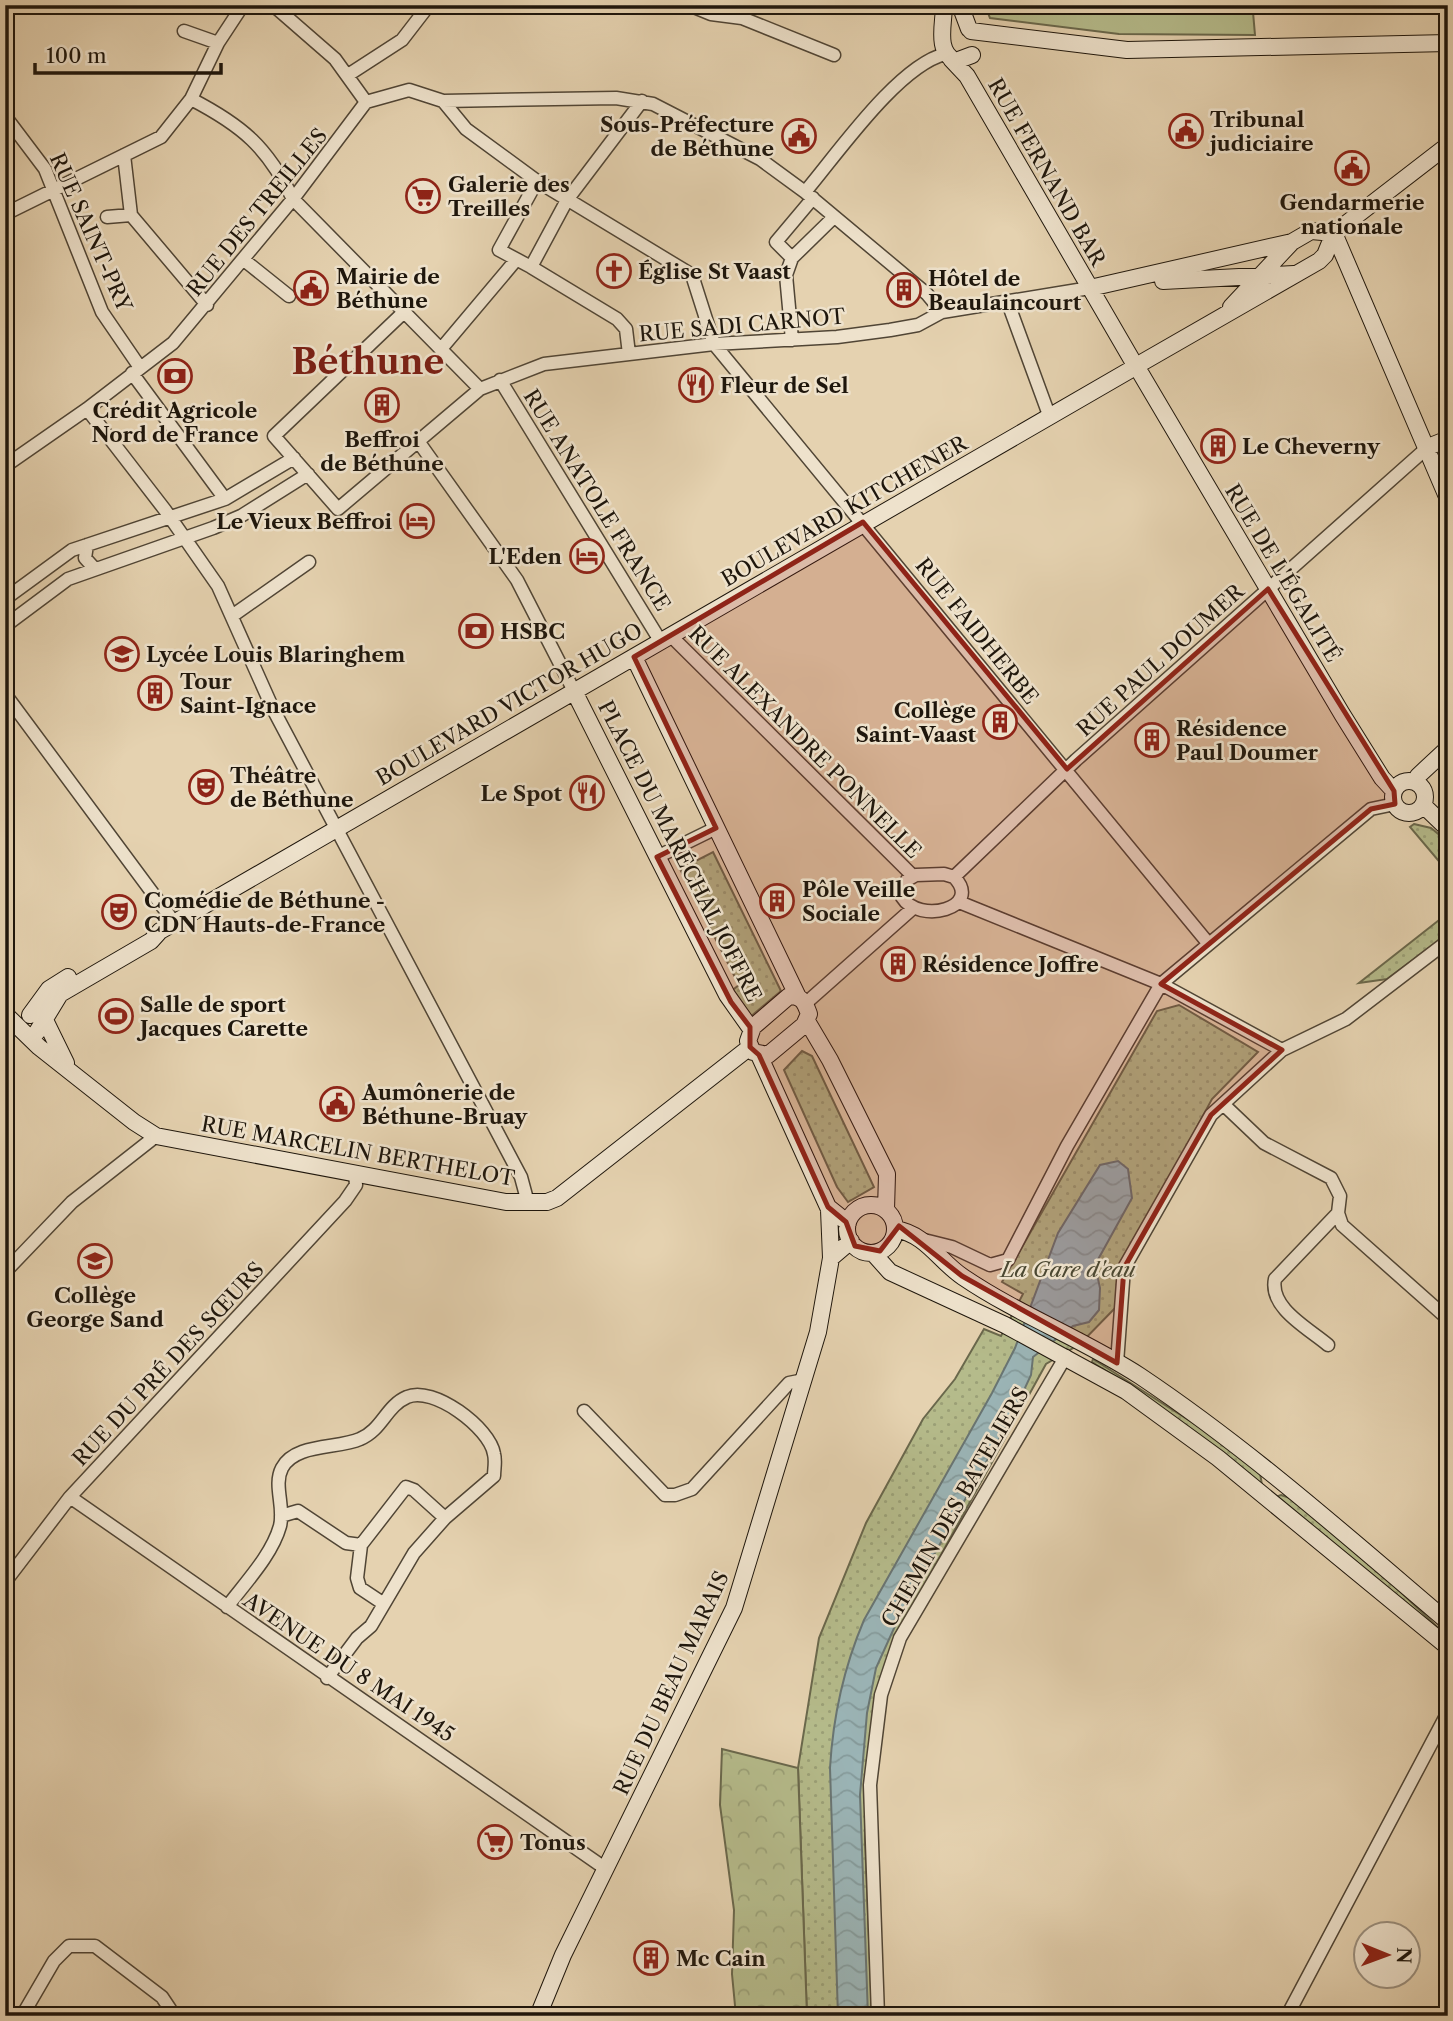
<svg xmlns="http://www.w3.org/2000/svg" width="1453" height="2021" viewBox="0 0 1453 2021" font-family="'Libre Caslon Text',serif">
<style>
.grass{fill:url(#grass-dots);stroke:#6a684c;stroke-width:2}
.forest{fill:url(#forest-crowns);stroke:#6a684c;stroke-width:2}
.garden{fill:#b5bb8b;stroke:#6a684c;stroke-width:2}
.water{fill:url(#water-waves);stroke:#697573;stroke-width:2}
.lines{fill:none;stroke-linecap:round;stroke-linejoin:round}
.street-casing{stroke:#504535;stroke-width:15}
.secondary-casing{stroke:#1e160c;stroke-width:18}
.street{stroke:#eee2cc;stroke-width:12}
.secondary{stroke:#eee2cc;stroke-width:16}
.marked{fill:#8f2418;fill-opacity:0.2;stroke:#8f2418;stroke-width:5;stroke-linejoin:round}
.labels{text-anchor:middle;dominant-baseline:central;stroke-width:5;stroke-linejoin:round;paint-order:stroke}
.poi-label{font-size:21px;font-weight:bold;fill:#1e160c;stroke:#eee2cc;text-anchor:start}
.street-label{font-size:21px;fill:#1e160c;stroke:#eee2cc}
.park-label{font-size:21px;font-style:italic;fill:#4b4832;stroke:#eee2cc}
.town-label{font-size:35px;font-weight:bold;fill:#7a1f14;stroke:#eee2cc}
</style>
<defs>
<pattern id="grass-dots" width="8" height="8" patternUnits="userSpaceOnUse" patternTransform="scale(1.75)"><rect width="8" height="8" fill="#b5bb8b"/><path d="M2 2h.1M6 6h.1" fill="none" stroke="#9ba077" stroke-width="1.8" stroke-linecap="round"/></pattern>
<pattern id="forest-crowns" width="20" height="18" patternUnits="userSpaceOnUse" patternTransform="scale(1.75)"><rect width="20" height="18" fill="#b5bb8b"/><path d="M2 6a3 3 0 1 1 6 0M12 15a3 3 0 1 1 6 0" fill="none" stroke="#9ba077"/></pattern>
<pattern id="water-waves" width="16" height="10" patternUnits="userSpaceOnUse" patternTransform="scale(1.75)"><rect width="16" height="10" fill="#9bb5b7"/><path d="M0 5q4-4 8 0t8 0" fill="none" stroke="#859b9c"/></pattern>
</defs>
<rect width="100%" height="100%" fill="#e5d2b0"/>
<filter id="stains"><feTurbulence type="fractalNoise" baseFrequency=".00286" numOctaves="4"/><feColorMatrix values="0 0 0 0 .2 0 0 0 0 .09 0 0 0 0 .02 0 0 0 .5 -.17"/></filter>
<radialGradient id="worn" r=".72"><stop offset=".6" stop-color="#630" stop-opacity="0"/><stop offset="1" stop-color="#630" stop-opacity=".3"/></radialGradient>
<path class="grass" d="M 1414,824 L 1431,828 L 1448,842 L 1448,872 L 1410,827 Z
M 713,852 L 781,991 L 749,1018 L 730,992 L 739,985 L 680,869 Z
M 1448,913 L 1448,934 L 1387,979 L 1359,983 Z
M 1179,1005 L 1258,1052 L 1212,1099 L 1119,1271 L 1119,1304 L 1080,1344 L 1046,1364 L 904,1622 L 867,1765 L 865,1839 L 872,2016 L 807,2016 L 798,1768 L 819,1638 L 866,1523 L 923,1419 L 955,1379 L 984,1329 L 1001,1336 L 1023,1294 L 1002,1282 L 1157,1011 Z
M 802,1051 L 812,1056 L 874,1187 L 848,1202 L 837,1187 L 784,1070 Z
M 1093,1359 L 1201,1428 L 1260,1473 L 1262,1485 L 1142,1393 L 1092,1362 Z
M 1281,1495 L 1290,1498 L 1369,1562 L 1448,1637 L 1275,1497 Z"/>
<path class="forest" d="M 722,1749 L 798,1768 L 807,2016 L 736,2016 L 732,1974 L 734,1910 L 720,1805 Z"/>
<path class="garden" d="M 970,5 L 1287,5 L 1253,12 L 1255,35 L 1119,34 L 990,18 L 986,8 Z"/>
<path class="water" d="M 1118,1161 L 1128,1169 L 1132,1198 L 1095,1265 L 1100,1288 L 1099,1310 L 1089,1322 L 1073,1326 L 1033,1357 L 1031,1375 L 1011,1418 L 900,1615 L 876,1668 L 867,1713 L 860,1795 L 868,2016 L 838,2016 L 830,1768 C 833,1716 844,1667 864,1620 L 992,1393 L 1015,1348 L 1058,1233 L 1100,1165 Z"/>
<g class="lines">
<g class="street-casing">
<path id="street" d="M 273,5 L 335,59 L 366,102
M 689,5 L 711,14 L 742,18 L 834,55
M 5,7 L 8,5
M 184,31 L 218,43
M 348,75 L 402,40 L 429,5
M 191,99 C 243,126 267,147 293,199 L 480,389
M 443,101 L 466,129 L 537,181 L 692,275 L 714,344 L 1208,943
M 366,102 L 409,90 L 443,101 L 616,98 L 653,104 L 760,159 L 805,192 L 927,294 L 942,312
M 5,116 L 45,169 L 102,312 L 139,366
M 124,155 L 131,215 L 207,305
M 537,181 L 499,250 L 531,267 L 567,200 L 642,101
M 805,192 C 838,153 898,66 945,54
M 813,198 L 776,242 L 792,258 L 834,217
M 5,214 L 161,137 L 191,99 L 218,43 L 243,5
M 107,217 L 131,215
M 792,258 L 786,275 L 792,340
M 244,260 L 289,296
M 531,267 L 617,319 L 626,329 L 629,354
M 1008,303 L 1049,415
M 404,312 L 274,436 L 338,509 L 480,389 L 544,364 L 714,344 L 837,337 L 890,330 L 918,325 L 942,312 L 1090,288
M 441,349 L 516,260
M 132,373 L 225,499
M 500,380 L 661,642
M 87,409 L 165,510 L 218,586 L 273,709 L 521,1177 L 528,1203
M 418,441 L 517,580 L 574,691
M 5,466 L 87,409 L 173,343 L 293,199 L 366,102
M 87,545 L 85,558 L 94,568
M 5,599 L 72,550 L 225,499 L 294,458
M 232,616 L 309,562
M 5,626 L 68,579 L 213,528 L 241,516 L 308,474
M 671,636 L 913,876
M 5,694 L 174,922
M 657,857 L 716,828
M 944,874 L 954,877 C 984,908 919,925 902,897 L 907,880 L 916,875 Z
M 954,877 L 1076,760 L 1428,447
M 959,902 L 1161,984 L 1282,1050
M 806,1003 L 912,909
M 1223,1104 L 1264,1143 L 1331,1178 L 1340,1196 L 1338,1213 L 1342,1225 L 1448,1319
M 924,1240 L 952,1247 L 990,1265 L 1008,1260 L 1067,1146 L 1161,984 L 1371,809 L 1395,804
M 5,1272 L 72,1202 L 156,1136
M 1328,1345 C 1308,1328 1269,1308 1275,1279 L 1338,1213
M 1117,1363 L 1124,1268 L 1211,1115 L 1282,1050 L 1346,1019 L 1448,941
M 584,1411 L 665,1495 L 675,1495 L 692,1489 L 789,1383 L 804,1380
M 70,1497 L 606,1869
M 281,1516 L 298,1511 L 346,1543 L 361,1545 L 406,1487 L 414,1490 L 445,1518
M 361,1545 L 357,1578 L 360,1588 L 384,1604
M 5,1582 L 70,1497 L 345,1201 L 356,1185 L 355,1173
M 227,1607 C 245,1583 272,1555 280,1526 C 285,1507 273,1485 282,1468 C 295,1443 338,1449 360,1439 C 382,1430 386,1406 407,1397 C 433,1385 490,1428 494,1454 C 496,1461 494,1469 494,1476 L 445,1518 L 414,1553 L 371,1626 L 357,1638 L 327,1678
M 22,2016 L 54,1961 L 69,1946 L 95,1946 L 162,1997 L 170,2009 L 163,2016
M 878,2016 L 870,1785 L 881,1695 L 900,1638 L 1066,1356
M 1287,2016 L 1448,1712"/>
</g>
<g class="secondary-casing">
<path id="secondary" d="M 944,5 C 944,24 935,52 956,61 L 972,55
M 960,5 L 969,29
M 971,31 L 1127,50 L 1448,43
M 951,59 L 967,76 L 1132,360
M 1334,233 L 1448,499
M 1334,233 L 1448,145
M 1163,281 L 1294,274
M 1090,288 L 1292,242
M 1231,307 L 1292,242 L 1311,231 L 1334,233
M 1143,362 L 1319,261 L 1325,255 L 1334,233
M 1141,374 L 1342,714 L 1382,778 L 1394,791
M 1428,447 L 1448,439
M 634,657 L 798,997
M 574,691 L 727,995 L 751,1029
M1393 797a16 16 0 1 1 32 0a16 16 0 1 1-32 0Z
M 1416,782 L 1418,776 L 1448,748
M 1423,805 L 1448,829
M 789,996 C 803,996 805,1003 809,1014 L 804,1025 L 768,1055 L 753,1052 L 748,1041 L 753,1027 Z
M 5,1014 L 39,1047 L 134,1122 L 156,1136 L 506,1202 L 547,1202 L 557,1198 L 750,1047
M 30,1015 L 49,989 L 68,977
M 44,1018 L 66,1063
M 807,1021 L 830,1060 L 887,1174 L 886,1210
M 37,1032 L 60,994 L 151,941 L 160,931 L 1130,370
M 759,1055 L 828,1207 L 848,1223
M847 1229a24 24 0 1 1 48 0a24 24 0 1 1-48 0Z
M 829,1210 L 831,1258
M 895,1229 C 926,1234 939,1261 963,1277 C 1019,1315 1083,1339 1140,1376 C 1249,1449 1348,1537 1448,1622
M 873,1253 L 890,1272 L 1005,1325 L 1126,1391 L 1218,1458 L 1448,1647
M 538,2016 L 563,1955 L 734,1608 L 818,1332 L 831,1258 L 851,1241"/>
</g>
<use href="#street" class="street"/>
<use href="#secondary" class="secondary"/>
</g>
<path class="marked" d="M 863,522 L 1067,769 L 1268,589 L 1394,791 L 1395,804 L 1371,809 L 1161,984 L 1282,1050 L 1211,1115 L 1124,1268 L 1117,1363 L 962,1276 L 899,1226 L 880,1251 L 855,1246 L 846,1222 L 828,1207 L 759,1055 L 750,1047 L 750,1027 L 731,1002 L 657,857 L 716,828 L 634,657 Z"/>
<defs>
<g id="civic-ring" transform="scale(1.75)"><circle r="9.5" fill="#eee2cc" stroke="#8f2418" stroke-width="1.5"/><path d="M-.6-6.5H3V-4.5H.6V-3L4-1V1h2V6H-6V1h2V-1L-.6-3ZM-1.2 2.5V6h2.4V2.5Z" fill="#8f2418"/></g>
<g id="supermarket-ring" transform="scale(1.75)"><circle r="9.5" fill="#eee2cc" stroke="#8f2418" stroke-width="1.5"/><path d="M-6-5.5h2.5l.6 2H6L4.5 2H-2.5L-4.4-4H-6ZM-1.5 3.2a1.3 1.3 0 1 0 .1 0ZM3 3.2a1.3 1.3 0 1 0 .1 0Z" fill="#8f2418"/></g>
<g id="church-ring" transform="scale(1.75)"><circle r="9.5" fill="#eee2cc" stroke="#8f2418" stroke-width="1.5"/><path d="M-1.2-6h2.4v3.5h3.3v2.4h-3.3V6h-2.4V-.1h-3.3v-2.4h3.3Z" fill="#8f2418"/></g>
<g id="building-ring" transform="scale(1.75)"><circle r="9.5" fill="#eee2cc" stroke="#8f2418" stroke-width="1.5"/><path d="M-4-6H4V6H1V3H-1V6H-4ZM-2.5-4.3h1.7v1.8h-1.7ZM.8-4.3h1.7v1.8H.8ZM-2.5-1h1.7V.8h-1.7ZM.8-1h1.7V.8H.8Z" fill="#8f2418"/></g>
<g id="bank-ring" transform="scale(1.75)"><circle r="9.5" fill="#eee2cc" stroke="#8f2418" stroke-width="1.5"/><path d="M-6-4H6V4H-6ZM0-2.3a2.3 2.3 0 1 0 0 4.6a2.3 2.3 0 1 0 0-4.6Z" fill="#8f2418"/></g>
<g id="restaurant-ring" transform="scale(1.75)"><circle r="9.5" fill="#eee2cc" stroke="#8f2418" stroke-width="1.5"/><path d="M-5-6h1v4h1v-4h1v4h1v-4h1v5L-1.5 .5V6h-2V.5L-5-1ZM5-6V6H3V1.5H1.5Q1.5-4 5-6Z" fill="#8f2418"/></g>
<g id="hotel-ring" transform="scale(1.75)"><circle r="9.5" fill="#eee2cc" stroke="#8f2418" stroke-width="1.5"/><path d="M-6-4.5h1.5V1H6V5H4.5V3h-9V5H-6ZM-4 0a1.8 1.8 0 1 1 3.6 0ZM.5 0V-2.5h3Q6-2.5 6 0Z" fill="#8f2418"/></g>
<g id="school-ring" transform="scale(1.75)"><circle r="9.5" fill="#eee2cc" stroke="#8f2418" stroke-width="1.5"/><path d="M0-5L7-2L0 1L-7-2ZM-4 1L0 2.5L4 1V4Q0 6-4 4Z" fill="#8f2418"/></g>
<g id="theatre-ring" transform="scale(1.75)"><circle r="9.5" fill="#eee2cc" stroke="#8f2418" stroke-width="1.5"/><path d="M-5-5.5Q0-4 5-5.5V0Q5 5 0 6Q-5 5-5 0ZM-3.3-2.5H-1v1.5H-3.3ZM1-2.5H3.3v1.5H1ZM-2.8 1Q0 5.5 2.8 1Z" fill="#8f2418"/></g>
<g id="stadium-ring" transform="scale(1.75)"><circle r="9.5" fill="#eee2cc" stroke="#8f2418" stroke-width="1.5"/><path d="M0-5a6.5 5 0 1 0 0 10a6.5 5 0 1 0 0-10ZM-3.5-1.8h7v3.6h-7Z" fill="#8f2418"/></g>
</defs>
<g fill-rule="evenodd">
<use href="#civic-ring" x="1186" y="131"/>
<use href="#civic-ring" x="799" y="136"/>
<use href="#civic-ring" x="1352" y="168"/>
<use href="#supermarket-ring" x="423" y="196"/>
<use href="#church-ring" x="614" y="271"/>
<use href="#civic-ring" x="311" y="288"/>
<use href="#building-ring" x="904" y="290"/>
<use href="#bank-ring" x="175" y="376"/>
<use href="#restaurant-ring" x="696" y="385"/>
<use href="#building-ring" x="382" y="405"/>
<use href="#building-ring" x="1218" y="446"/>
<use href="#hotel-ring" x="417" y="521"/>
<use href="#hotel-ring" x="587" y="556"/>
<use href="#bank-ring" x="476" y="631"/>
<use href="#school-ring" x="122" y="654"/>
<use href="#building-ring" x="155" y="693"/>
<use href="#building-ring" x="1000" y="722"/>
<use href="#building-ring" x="1152" y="740"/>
<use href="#theatre-ring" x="206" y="787"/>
<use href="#restaurant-ring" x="587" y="793"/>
<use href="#building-ring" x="777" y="901"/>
<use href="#theatre-ring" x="119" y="912"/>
<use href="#building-ring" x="898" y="964"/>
<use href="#stadium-ring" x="116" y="1016"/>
<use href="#civic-ring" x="337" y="1104"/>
<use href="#school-ring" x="95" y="1261"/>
<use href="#supermarket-ring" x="495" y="1842"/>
<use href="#building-ring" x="651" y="1958"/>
</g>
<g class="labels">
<g class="poi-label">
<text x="1210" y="119">Tribunal<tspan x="1210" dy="24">judiciaire</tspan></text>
<text x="774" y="124" text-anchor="end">Sous-Préfecture<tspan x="774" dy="24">de Béthune</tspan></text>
<text x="448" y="184">Galerie des<tspan x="448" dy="24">Treilles</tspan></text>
<text x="1352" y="202" text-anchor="middle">Gendarmerie<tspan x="1352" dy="24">nationale</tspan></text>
<text x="638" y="271">Église St Vaast</text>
<text x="336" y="276">Mairie de<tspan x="336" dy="24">Béthune</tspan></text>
<text x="928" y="278">Hôtel de<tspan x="928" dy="24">Beaulaincourt</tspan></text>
<text x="720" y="385">Fleur de Sel</text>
<text x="175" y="410" text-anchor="middle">Crédit Agricole<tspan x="175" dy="24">Nord de France</tspan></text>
<text x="382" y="439" text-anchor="middle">Beffroi<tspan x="382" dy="24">de Béthune</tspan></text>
<text x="1242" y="446">Le Cheverny</text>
<text x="392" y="521" text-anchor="end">Le Vieux Beffroi</text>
<text x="562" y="556" text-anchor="end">L'Eden</text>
<text x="500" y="631">HSBC</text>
<text x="146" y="654">Lycée Louis Blaringhem</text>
<text x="180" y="681">Tour<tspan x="180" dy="24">Saint-Ignace</tspan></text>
<text x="976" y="710" text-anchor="end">Collège<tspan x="976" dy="24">Saint-Vaast</tspan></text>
<text x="1176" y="728">Résidence<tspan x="1176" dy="24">Paul Doumer</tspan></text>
<text x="230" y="775">Théâtre<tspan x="230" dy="24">de Béthune</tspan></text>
<text x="562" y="793" text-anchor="end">Le Spot</text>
<text x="802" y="889">Pôle Veille<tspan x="802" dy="24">Sociale</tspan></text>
<text x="144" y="900">Comédie de Béthune -<tspan x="144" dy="24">CDN Hauts-de-France</tspan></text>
<text x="922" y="964">Résidence Joffre</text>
<text x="140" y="1004">Salle de sport<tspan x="140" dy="24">Jacques Carette</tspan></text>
<text x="362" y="1092">Aumônerie de<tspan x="362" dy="24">Béthune-Bruay</tspan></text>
<text x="95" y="1295" text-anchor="middle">Collège<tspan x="95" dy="24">George Sand</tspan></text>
<text x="520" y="1842">Tonus</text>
<text x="676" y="1958">Mc Cain</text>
</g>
<g class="street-label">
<text transform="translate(1047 172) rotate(60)">RUE FERNAND BAR</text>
<text transform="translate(257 212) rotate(-51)">RUE DES TREILLES</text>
<text transform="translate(91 232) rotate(66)">RUE SAINT-PRY</text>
<text transform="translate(742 325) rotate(-5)">RUE SADI CARNOT</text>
<text transform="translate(597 500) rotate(58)">RUE ANATOLE FRANCE</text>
<text transform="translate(844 511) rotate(-30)">BOULEVARD KITCHENER</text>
<text transform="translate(1283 573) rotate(59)">RUE DE L'ÉGALITÉ</text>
<text transform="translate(977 631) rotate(51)">RUE FAIDHERBE</text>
<text transform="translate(1160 660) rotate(-42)">RUE PAUL DOUMER</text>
<text transform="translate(509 704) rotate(-30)">BOULEVARD VICTOR HUGO</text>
<text transform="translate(805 742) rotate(45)">RUE ALEXANDRE PONNELLE</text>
<text transform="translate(680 851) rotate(63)">PLACE DU MARÉCHAL JOFFRE</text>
<text transform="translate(358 1151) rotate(10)">RUE MARCELIN BERTHELOT</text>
<text transform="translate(168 1364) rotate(-47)">RUE DU PRÉ DES SŒURS</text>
<text transform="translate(955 1507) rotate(-60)">CHEMIN DES BATELIERS</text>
<text transform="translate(349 1667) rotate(34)">AVENUE DU 8 MAI 1945</text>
<text transform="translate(671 1683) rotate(-65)">RUE DU BEAU MARAIS</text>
</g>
<g class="park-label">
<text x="1068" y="1269">La Gare d'eau</text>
</g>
<g class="town-label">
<text x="368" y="361">Béthune</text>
</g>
</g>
<rect width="1453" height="2021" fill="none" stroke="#e5d2b0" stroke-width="28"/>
<rect x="7" y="7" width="1439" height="2007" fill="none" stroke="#1e160c" stroke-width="3.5"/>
<rect x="14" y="14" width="1425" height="1993" fill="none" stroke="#1e160c" stroke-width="2"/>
<g transform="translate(1387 1955) rotate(91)"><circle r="33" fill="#eee2cc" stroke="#9b907f" stroke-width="2"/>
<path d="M0-5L12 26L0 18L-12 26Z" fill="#8f2418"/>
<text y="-10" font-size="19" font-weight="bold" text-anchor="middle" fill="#1e160c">N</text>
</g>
<path d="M35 63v10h186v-10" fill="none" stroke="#1e160c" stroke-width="3.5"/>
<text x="46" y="63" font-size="21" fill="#1e160c" stroke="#eee2cc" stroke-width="5" paint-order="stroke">100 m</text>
<rect width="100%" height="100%" filter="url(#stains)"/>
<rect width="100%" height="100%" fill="url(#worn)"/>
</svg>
